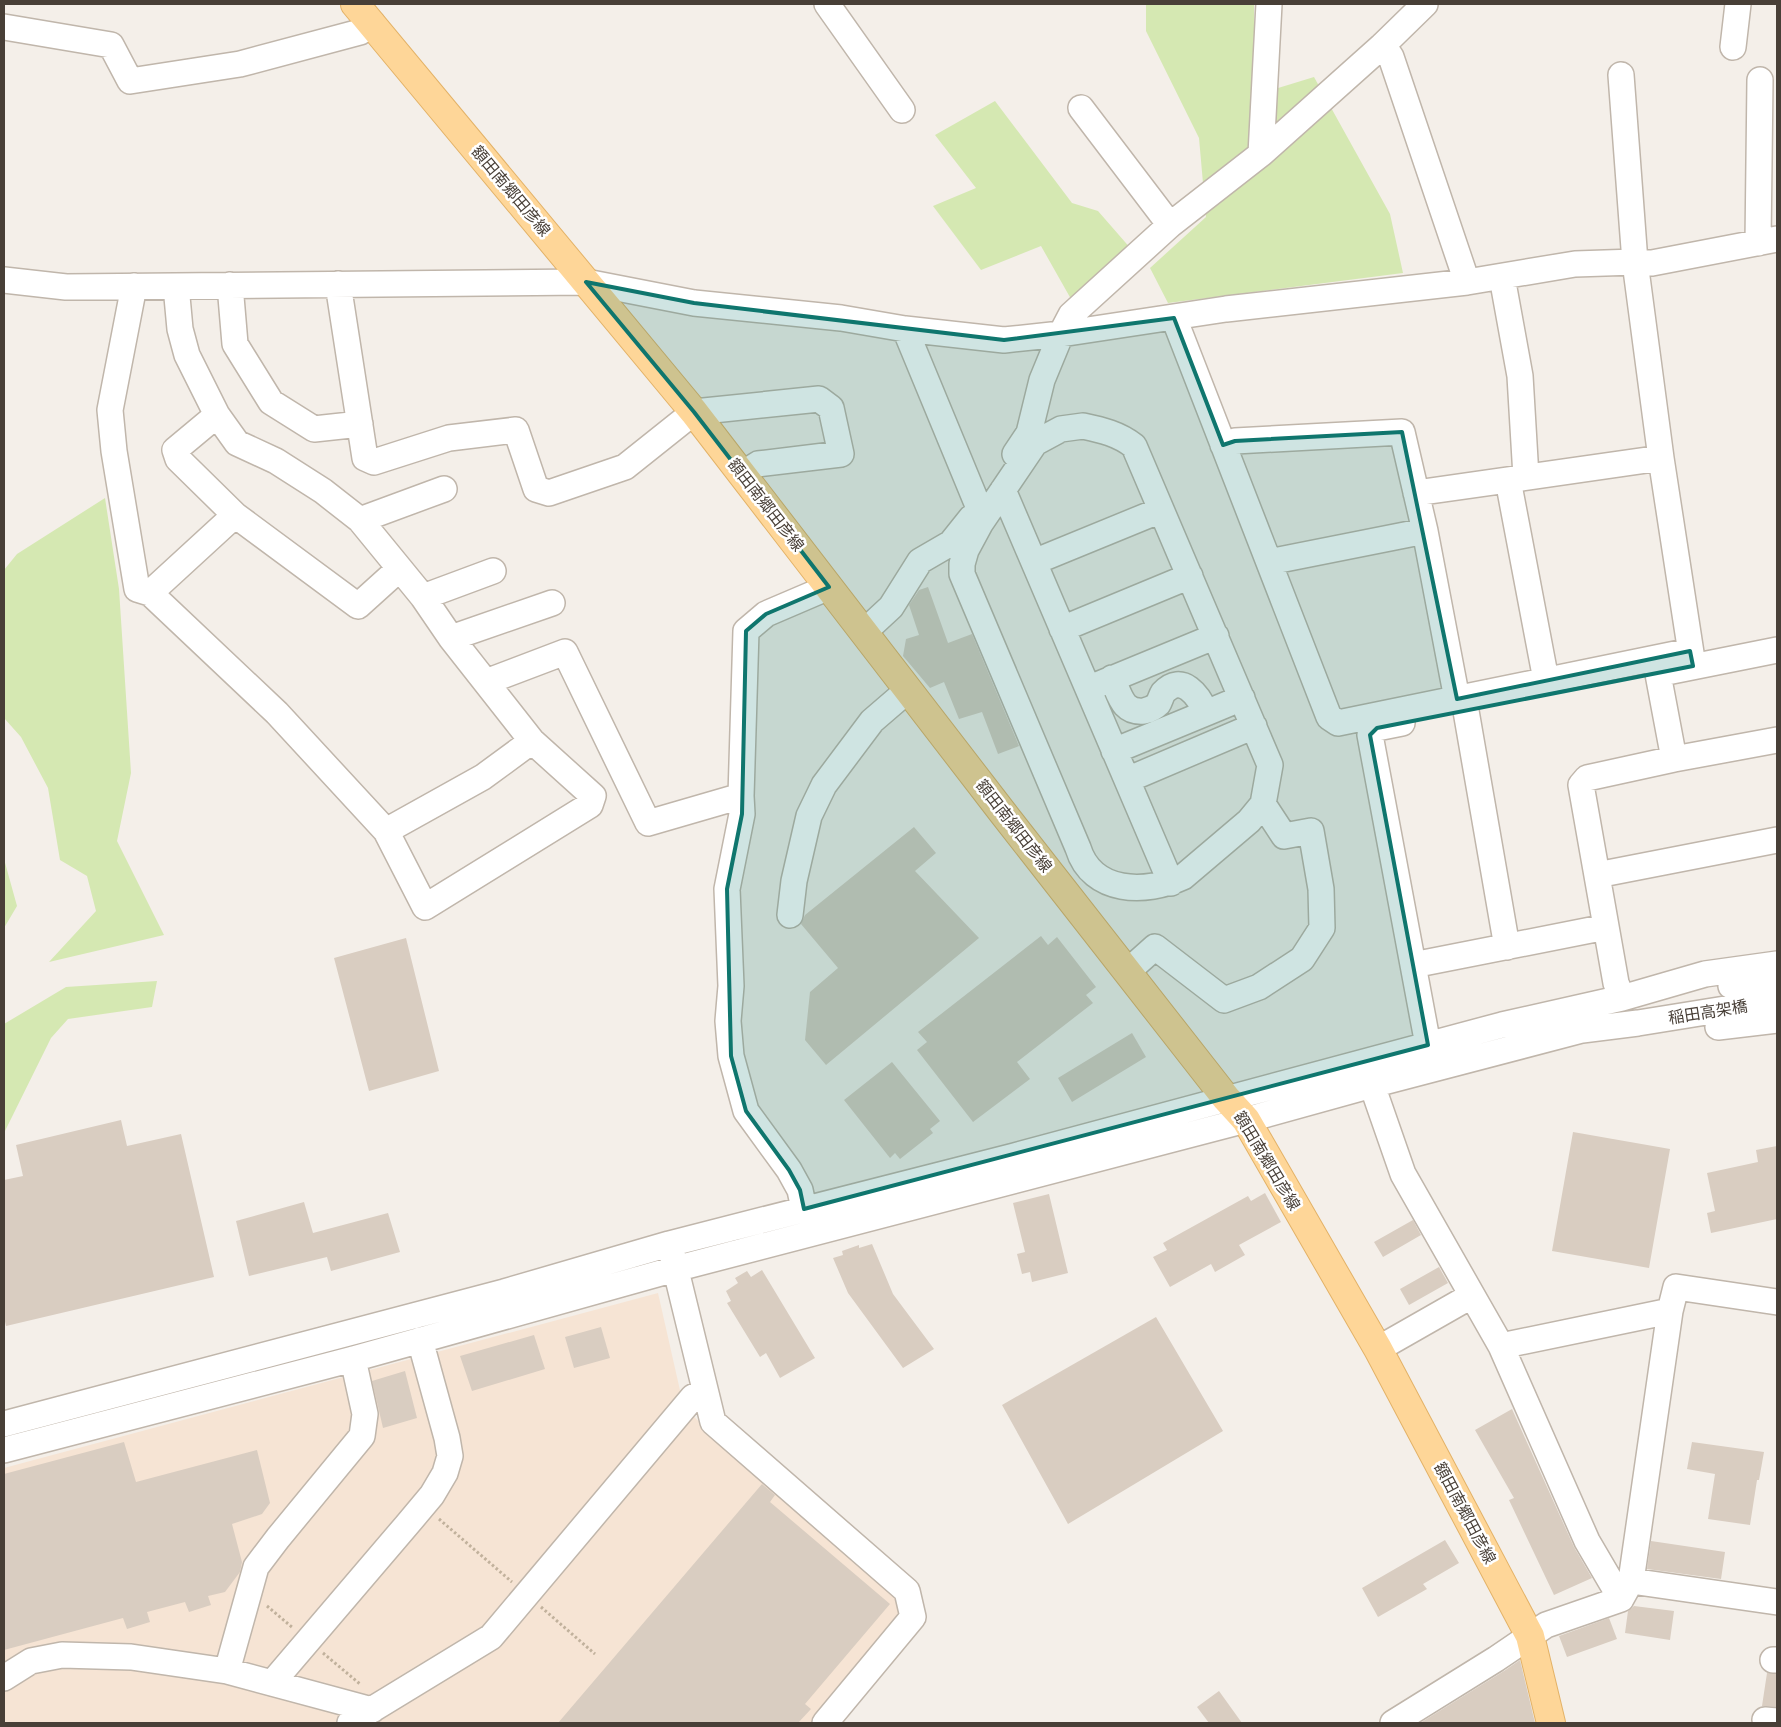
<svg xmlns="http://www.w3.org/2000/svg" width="1781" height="1727" viewBox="0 0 1781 1727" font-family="'Space Grotesk','Noto Sans JP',sans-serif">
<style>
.commercial{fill:#f6e4d4}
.green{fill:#d5e8b2}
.building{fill:#d9cdc1}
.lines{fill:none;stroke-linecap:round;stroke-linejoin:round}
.minor-casing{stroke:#c0b6ab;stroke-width:28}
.major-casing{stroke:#e3b267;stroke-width:30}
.path{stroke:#c1b19c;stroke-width:3;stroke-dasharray:2.5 2.5;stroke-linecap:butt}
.minor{stroke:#fff;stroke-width:25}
.major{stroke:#fed698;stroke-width:28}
.marked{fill:#0f766e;fill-opacity:0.2;stroke:#0f766e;stroke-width:4;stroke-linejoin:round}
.labels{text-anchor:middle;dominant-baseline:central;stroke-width:5;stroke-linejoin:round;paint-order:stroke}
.street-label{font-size:16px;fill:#483f37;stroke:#fff}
</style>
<rect width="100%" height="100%" fill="#f4efe9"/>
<path class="commercial" d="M 658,1293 L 684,1408 L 907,1606 L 814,1723 L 4,1723 L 4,1468 Z"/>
<path class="green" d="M 1146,4 L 1254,4 L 1255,95 L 1314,77 L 1390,214 L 1403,273 L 1168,303 L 1150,268 L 1206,217 L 1199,138 L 1146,31 Z
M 995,101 L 1072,203 L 1098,211 L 1132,250 L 1071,299 L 1041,246 L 981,270 L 933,206 L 976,188 L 935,135 Z
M 105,498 L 119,589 L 131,773 L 117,841 L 164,935 L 49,962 L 96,911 L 87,876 L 60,860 L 48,788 L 21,737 L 4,718 L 4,570 L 17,554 Z
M 4,859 L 17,906 L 4,928 Z
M 157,981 L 152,1007 L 68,1019 L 51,1038 L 5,1131 L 4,1131 L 4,1024 L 66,987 Z"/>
<path class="building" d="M 928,587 L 948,643 L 972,634 L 1019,746 L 998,754 L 982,712 L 959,719 L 944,682 L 930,688 L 903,656 L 906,639 L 919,635 L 909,605 L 919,590 Z
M 914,827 L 936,853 L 915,871 L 979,938 L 826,1065 L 805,1040 L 810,992 L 838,968 L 801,924 L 805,915 Z
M 1041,936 L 1048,945 L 1057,937 L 1096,987 L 1086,995 L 1093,1003 L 1017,1062 L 1030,1079 L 973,1122 L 917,1050 L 927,1042 L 918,1032 Z
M 406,938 L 439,1071 L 369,1091 L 334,958 Z
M 1132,1033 L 1146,1057 L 1072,1102 L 1058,1078 Z
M 892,1062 L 940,1121 L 930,1129 L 933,1133 L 900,1159 L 895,1153 L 890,1158 L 844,1100 Z
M 121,1120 L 127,1146 L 181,1134 L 214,1277 L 6,1326 L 4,1317 L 4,1180 L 23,1176 L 16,1145 Z
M 1573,1132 L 1670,1149 L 1649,1268 L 1552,1251 Z
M 1777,1146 L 1777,1219 L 1711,1233 L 1707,1213 L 1715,1211 L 1707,1173 L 1758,1162 L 1756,1150 Z
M 1265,1193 L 1281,1222 L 1239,1245 L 1245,1255 L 1215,1272 L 1211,1264 L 1170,1287 L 1153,1257 L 1167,1250 L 1163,1243 L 1248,1196 L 1251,1201 Z
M 1049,1194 L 1068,1273 L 1032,1282 L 1030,1272 L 1022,1274 L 1017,1254 L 1025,1252 L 1013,1203 Z
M 304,1202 L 313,1233 L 388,1213 L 400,1252 L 331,1271 L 327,1257 L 249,1276 L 236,1221 Z
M 1413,1220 L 1421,1235 L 1383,1257 L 1374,1242 Z
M 872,1244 L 893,1294 L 934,1349 L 903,1368 L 848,1293 L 833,1258 L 843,1255 L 842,1251 L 859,1245 L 859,1248 Z
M 1439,1267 L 1448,1283 L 1409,1305 L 1400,1289 Z
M 762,1270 L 815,1358 L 780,1378 L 766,1353 L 760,1357 L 727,1303 L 731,1301 L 726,1291 L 738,1283 L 735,1278 L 747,1271 L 751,1277 Z
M 1156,1317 L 1223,1431 L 1068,1524 L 1002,1405 Z
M 601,1327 L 610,1358 L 574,1368 L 565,1337 Z
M 534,1335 L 545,1369 L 472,1391 L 460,1356 Z
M 405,1371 L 417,1418 L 383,1428 L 372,1381 Z
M 1512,1409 L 1574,1547 L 1592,1578 L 1554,1595 L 1509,1500 L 1514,1498 L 1475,1430 Z
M 124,1442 L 136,1482 L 257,1450 L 270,1503 L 262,1514 L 232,1524 L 242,1562 L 240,1572 L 225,1592 L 208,1596 L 211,1605 L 189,1612 L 185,1602 L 147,1612 L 150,1622 L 127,1629 L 123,1618 L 4,1650 L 4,1474 Z
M 1692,1442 L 1764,1452 L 1759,1480 L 1757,1480 L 1750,1525 L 1708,1519 L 1715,1474 L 1687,1469 Z
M 762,1484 L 775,1495 L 770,1502 L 890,1604 L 805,1704 L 811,1709 L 798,1723 L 558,1723 Z
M 1445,1540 L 1459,1563 L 1423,1584 L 1427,1589 L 1378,1617 L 1362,1588 Z
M 1651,1541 L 1725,1552 L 1721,1579 L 1647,1569 Z
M 1634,1606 L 1674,1611 L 1670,1640 L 1625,1633 L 1628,1611 Z
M 1609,1618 L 1617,1639 L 1567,1657 L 1559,1636 Z
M 1520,1660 L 1535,1723 L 1420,1723 L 1504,1671 Z
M 1767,1673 L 1777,1674 L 1777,1707 L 1762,1706 Z
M 1219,1691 L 1242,1723 L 1209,1723 L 1197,1707 Z"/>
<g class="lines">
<g class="minor-casing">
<path id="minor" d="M 827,4 L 902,110
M 4,27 L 111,45 L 130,81 L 240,64 L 360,32 L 372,23
M 1383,45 L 1391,57 L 1467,282
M 1733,47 L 1738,4
M 1621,75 L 1635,262 L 1661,458 L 1693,666
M 1081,108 L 1170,225
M 1261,154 L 1269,4
M 1758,243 L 1760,80
M 1502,277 L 1520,376 L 1526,477
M 4,280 L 66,287 L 586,282 L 694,303 L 841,318 L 905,329 L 1004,340 L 1061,334 L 1226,309 L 1467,282 L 1575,264 L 1635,262 L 1652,263 L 1777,239
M 338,284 L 365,458 L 374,462 L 449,438 L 516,430 L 536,489 L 549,493 L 625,467 L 694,412 L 819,399 L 831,408 L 841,454 L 758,464 L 742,474
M 230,285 L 235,344 L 271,402 L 314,429 L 360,424
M 134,286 L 110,410 L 114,451 L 137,589 L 150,593
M 176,286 L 180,329 L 187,355 L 217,415 L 237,443 L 276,461 L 323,491 L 360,520 L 423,597 L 451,638 L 532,741 L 593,796 L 590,805 L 425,907 L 386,831 L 277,713 L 150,593 L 235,515
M 1174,318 L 1329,717 L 1338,723 L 1690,651
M 905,329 L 979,508
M 217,415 L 175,450 L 178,459 L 235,515 L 358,606 L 399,569
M 1083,426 C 1102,430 1119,434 1134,446 L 1270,765 L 1263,804 L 1249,821 L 1183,877 C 1146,894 1092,894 1078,848 L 962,574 L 962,564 L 966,550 L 980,524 L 1035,443 L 1061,429 Z
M 1223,445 L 1235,441 L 1402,432 L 1425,531 L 1457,699
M 1015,454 L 1029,433 L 1042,380 L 1061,334 L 1071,315 L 1170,225 L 1261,154 L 1383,45 L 1425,4
M 1508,480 L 1546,680
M 1003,490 L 1171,883
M 1416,493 L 1661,458
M 360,520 L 444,489
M 1034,562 L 1161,510
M 1269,562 L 1425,531
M 423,597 L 493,571
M 1062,629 L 1190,576
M 864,632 L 891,607 L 920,561 L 951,543 L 971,518
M 451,638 L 552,603
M 1667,672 L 1777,650
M 1658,674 L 1674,759
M 1112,678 C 1120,695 1122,713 1144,711 C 1149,710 1155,707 1158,704 C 1160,701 1161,696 1163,693 C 1182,672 1199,696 1206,713 L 1242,698
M 486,682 L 565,652 L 648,823 L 741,796 L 746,631 L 766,614 L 829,587
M 1097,685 L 1216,636
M 1466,711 L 1507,947
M 1402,723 L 1377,728 L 1370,735 L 1428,1045
M 1114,751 L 1206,713
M 1127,780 L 1254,726
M 741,796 L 742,814 L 727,889 L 731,986 L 728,1021 L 731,1056 L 746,1111 L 789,1170 L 800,1190 L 804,1209
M 386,831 L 483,777 L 532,741
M 1597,875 L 1777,840
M 790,915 L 794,881 L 809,816 L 824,785 L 872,721 L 908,690
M 1413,965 L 1606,927
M 1127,972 L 1155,947 L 1224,1000 L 1259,987 L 1302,959 L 1322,928 L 1321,889 L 1311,831 L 1284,836 L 1263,804
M 1731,986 L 1777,982
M 1622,998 L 1616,983 L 1581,785 L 1587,778 L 1674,759 L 1777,740
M 1718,1027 L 1777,1020
M 1372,1085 L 1403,1174 L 1501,1346 L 1587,1541 L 1621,1599
M 672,1254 L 713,1422 L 907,1591 L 913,1617 L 825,1723
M 1670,1311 L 1676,1287 L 1777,1302
M 1501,1346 L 1670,1311 L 1631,1581
M 1378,1349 L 1471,1296
M 353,1359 L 365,1414 L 362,1436 L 278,1538 L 256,1567 L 227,1671 L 372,1710
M 4,1424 L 504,1292 L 669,1244 L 1014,1156 L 1502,1025 L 1622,998 L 1705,974 L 1777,964
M 4,1450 L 353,1359 L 675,1269 L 1246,1120 L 1372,1085 L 1582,1030 L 1638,1023 L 1756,1004 L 1777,1003
M 1773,1660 L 1777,1660
M 4,1678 L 31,1661 L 62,1655 L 131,1657 L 227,1671
M 272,1683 L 406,1526 L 432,1495 L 445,1473 L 450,1456 L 447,1438 L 420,1340
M 1765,1720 L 1777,1721
M 350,1723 L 491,1637 L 693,1397 L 705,1392
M 1393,1723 L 1496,1659 L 1546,1625 L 1621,1599 L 1631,1581 L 1777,1602"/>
</g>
<g class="major-casing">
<path id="major" d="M 355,4 L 694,412 L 1003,813 L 1226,1098 L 1246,1120 L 1378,1349 L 1530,1636 L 1551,1723"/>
</g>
<path class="path" d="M 439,1519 L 512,1582
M 267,1606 L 293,1628
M 541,1607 L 595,1654
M 323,1653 L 360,1684"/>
<use href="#minor" class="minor"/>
<use href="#major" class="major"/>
</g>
<path class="marked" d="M 586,282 L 694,303 L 1004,340 L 1174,318 L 1223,445 L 1235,441 L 1402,432 L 1457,699 L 1690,651 L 1693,666 L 1377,728 L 1370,735 L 1428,1045 L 804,1209 L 800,1190 L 789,1170 L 746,1111 L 731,1056 L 727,889 L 742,814 L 746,631 L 766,614 L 829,587 L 694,412 Z"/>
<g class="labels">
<g class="street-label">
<text transform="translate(511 191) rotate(50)">額田南郷田彦線</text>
<text transform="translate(766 505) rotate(52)">額田南郷田彦線</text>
<text transform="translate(1014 826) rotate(52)">額田南郷田彦線</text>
<text transform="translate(1708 1012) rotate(-9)">稲田高架橋</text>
<text transform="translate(1267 1161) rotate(59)">額田南郷田彦線</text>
<text transform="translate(1465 1513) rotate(62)">額田南郷田彦線</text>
</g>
</g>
<rect width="1781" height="1727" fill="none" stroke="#483f37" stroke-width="10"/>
</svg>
